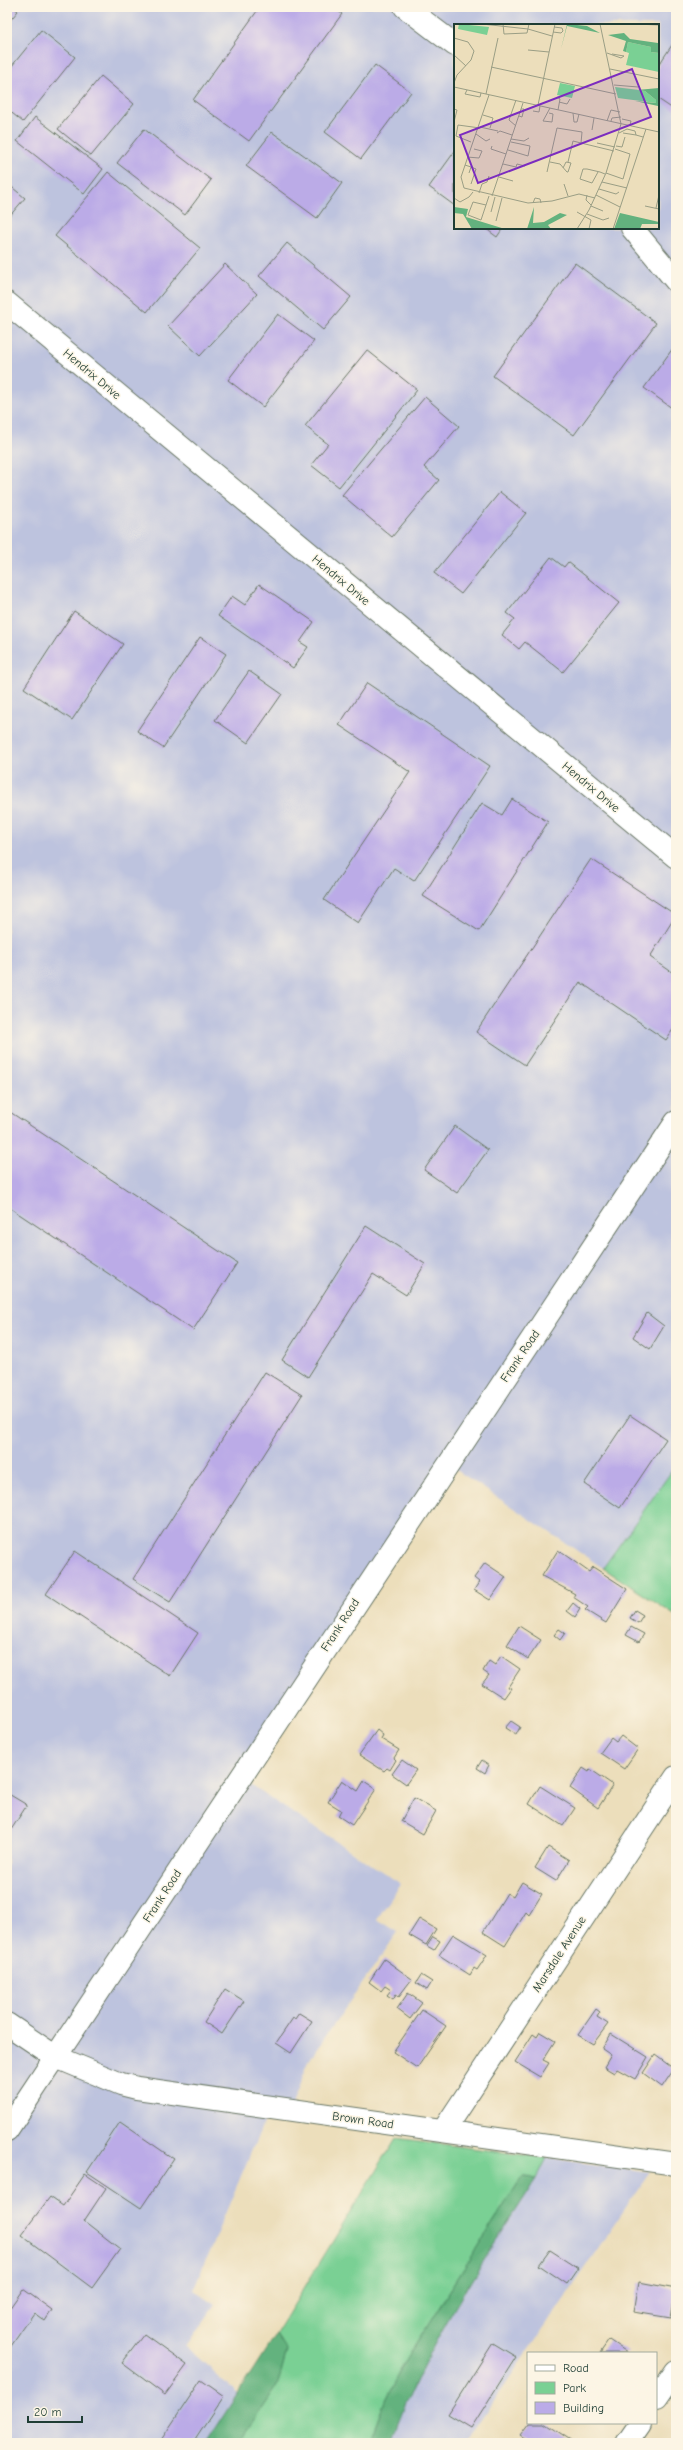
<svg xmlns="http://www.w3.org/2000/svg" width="683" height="2450" viewBox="0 0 683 2450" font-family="'Comic Neue',sans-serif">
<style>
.industrial{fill:#bdc3de;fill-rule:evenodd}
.green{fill:#7ad094;stroke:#4c8664}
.forest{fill:#63b27e;stroke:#417859}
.building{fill:#bbabe7}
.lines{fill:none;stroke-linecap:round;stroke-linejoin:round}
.minor-casing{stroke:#677563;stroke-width:24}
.major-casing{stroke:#677563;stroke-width:24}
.minor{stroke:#fff;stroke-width:22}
.major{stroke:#fff;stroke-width:22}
.labels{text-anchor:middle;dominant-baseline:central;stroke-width:3;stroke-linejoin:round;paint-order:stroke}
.street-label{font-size:12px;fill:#1f3d34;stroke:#fcf5e5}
.inset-road{fill:none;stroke:#9a9e85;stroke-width:1}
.view{fill:#7b2cbf;fill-opacity:0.15;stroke:#7b2cbf;stroke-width:2}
.inset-edge{fill:none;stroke:#1f3d34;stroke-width:2}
</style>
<rect width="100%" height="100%" fill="#fcf5e5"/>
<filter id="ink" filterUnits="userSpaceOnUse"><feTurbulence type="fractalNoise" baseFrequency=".025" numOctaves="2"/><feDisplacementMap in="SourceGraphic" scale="8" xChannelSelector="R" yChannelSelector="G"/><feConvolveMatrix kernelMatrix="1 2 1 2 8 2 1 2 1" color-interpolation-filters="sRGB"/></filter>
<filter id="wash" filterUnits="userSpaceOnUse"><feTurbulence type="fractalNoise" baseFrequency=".012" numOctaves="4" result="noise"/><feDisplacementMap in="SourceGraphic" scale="16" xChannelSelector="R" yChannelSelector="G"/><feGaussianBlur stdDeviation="0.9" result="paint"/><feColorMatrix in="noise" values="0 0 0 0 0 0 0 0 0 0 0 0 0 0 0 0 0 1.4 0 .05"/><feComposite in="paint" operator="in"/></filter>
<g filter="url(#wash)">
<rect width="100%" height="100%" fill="#ecdebb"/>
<path class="industrial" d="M 7,7 L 676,7 L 676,1465 L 603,1568 L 449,1465 L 244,1781 L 401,1884 L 377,1919 L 398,1932 L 310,2059 L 286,2118 L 265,2119 L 193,2290 L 215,2305 L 186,2347 L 238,2393 L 206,2443 L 7,2443 ZM 455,25 L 658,25 L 658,228 L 455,228 Z
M 547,2158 L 650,2172 L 465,2443 L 391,2443 L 401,2412 L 438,2335 Z"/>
<path class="green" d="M 676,1465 L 676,1616 L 603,1568 Z
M 396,2138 L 547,2158 L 537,2178 L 522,2177 L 404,2363 L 386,2398 L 369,2443 L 239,2443 L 277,2387 L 287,2350 L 276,2334 Z"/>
<path class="forest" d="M 522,2177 L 537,2178 C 483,2263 423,2347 391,2443 L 369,2443 L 386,2398 L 404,2363 Z
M 276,2334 L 287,2350 L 277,2387 L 239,2443 L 206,2443 Z"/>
<g id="blocks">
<path class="building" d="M 7,7 L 13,7 L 18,11 L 7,24 Z
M 260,7 L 333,7 L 342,14 L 249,141 L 193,100 Z
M 41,30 L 75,57 L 23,122 L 7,109 L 7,72 Z
M 676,39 L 676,111 L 658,99 L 658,66 Z
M 375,65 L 411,92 L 361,159 L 325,132 Z
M 101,76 L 134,104 L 91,156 L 58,129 Z
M 35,117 L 103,169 L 84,194 L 17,141 Z
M 144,129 L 211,180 L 185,215 L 117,163 Z
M 272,132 L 342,183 L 317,218 L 246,166 Z
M 455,151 L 455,206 L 429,187 Z
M 108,172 L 200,248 L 147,312 L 55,236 Z
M 7,183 L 25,198 L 7,219 Z
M 485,228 L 503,228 L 497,237 Z
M 287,243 L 351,297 L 323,330 L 259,276 Z
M 575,263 L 656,323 L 574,435 L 493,376 Z
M 225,264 L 257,294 L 200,356 L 168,326 Z
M 278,314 L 314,341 L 263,407 L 228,380 Z
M 676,344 L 676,411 L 644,388 Z
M 367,350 L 417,390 L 339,487 L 311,465 L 328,444 L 305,426 Z
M 425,397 L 459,426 L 424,467 L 439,480 L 392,537 L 342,495 Z
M 500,492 L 526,513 L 461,594 L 434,573 Z
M 551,557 L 564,567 L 568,562 L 619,603 L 563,672 L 525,642 L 519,649 L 502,635 L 515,619 L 507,613 Z
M 259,584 L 314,622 L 300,642 L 308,647 L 293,668 L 218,616 L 232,596 L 245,605 Z
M 74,611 L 123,644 L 72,720 L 24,688 Z
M 200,637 L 226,654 L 163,748 L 137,731 Z
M 249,671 L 282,694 L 248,743 L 215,720 Z
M 367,683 L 490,766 L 414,881 L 394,868 L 358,923 L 324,900 L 410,772 L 339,725 Z
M 512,799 L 548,822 L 479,931 L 423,896 L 482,803 L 502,815 Z
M 591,859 L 676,915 L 650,957 L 676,975 L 676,1025 L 666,1040 L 580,982 L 525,1065 L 476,1032 Z
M 7,1110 L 237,1263 L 193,1330 L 7,1206 Z
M 455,1126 L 488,1150 L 457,1193 L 424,1170 Z
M 366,1226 L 425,1264 L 406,1295 L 373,1274 L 308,1377 L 282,1360 Z
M 647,1313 L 664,1326 L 650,1349 L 633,1337 Z
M 265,1372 L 302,1395 L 170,1602 L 133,1579 Z
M 630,1415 L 666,1439 L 620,1508 L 584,1484 Z
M 558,1550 L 589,1572 L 593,1567 L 627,1589 L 606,1623 L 585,1610 L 588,1607 L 573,1597 L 575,1594 L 542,1576 Z
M 75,1551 L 198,1633 L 170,1676 L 46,1594 Z
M 485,1563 L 506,1577 L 490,1600 L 474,1590 L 479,1582 L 474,1578 Z
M 573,1603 L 580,1609 L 575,1617 L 567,1611 Z
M 635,1610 L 643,1615 L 638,1623 L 630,1618 Z
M 519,1626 L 541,1640 L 528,1659 L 507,1645 Z
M 631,1627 L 644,1634 L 639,1642 L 626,1635 Z
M 559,1629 L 565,1633 L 560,1640 L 554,1635 Z
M 501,1656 L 520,1669 L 508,1687 L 511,1688 L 504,1698 L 482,1684 L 489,1675 L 483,1671 L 489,1661 L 495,1665 Z
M 511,1721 L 520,1727 L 516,1735 L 505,1728 Z
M 377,1730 L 383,1735 L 381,1739 L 399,1750 L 394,1758 L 396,1760 L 390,1770 L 387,1768 L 384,1771 L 359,1755 Z
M 621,1736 L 638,1749 L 624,1769 L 600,1753 L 611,1738 L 616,1742 Z
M 402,1760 L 416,1770 L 406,1784 L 392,1774 Z
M 482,1760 L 489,1765 L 485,1773 L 477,1768 Z
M 583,1768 L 589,1772 L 590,1769 L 613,1785 L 598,1808 L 570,1788 Z
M 342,1780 L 358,1791 L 364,1781 L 376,1789 L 352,1825 L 338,1816 L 341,1810 L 328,1802 Z
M 540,1786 L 575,1808 L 563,1826 L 529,1804 Z
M 7,1793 L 27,1805 L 7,1836 Z
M 414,1798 L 436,1811 L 423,1834 L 401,1821 Z
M 548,1847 L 569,1860 L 556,1881 L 535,1868 Z
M 522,1882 L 542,1894 L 529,1915 L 526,1912 L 505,1946 L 483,1932 L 507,1893 L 513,1897 Z
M 419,1919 L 436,1929 L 426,1945 L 409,1935 Z
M 453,1934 L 487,1955 L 477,1970 L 474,1968 L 470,1975 L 439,1955 Z
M 433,1937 L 440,1941 L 434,1950 L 427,1946 Z
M 384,1959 L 412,1979 L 399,1996 L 396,1994 L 393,1999 L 387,1995 L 391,1990 L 385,1986 L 381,1991 L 369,1982 Z
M 421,1975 L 432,1982 L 427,1990 L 416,1983 Z
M 225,1989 L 244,2001 L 222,2034 L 204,2022 Z
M 408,1993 L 422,2003 L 410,2019 L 397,2009 Z
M 596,2009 L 600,2012 L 597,2017 L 608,2024 L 593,2044 L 578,2035 Z
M 422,2010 L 446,2026 L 417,2068 L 393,2052 Z
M 299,2013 L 312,2021 L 291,2053 L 276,2043 L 293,2018 L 295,2019 Z
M 540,2032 L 555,2041 L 543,2060 L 549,2063 L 540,2077 L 515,2062 L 533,2034 L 537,2037 Z
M 611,2034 L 648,2057 L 635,2079 L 617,2069 L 614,2073 L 604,2067 L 611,2055 L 602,2049 Z
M 655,2055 L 674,2069 L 662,2087 L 643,2073 Z
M 120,2122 L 174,2159 L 141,2208 L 87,2172 Z
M 85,2174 L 106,2188 L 84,2221 L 120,2249 L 92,2288 L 21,2235 L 50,2197 L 63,2206 Z
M 550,2250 L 578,2268 L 567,2284 L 539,2265 Z
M 639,2282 L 676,2289 L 671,2318 L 634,2312 Z
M 23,2289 L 52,2310 L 45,2321 L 34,2313 L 9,2349 L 7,2347 L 7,2312 Z
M 144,2334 L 187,2365 L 165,2395 L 122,2363 Z
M 609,2340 L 628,2353 L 600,2353 Z
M 493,2343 L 516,2357 L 471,2428 L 448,2414 Z
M 201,2380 L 224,2396 L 193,2443 L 159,2443 Z
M 530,2423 L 545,2423 L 575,2443 L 533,2443 L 521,2435 Z"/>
</g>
</g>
<g filter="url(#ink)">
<use href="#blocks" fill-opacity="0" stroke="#677563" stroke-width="1"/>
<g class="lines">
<g class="minor-casing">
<path id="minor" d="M 405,7 L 455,45
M 632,228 L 676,281
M 7,303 L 676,857
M 443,2131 L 676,1777
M 656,2400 L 676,2371
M 626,2443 L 640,2423"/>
</g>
<g class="major-casing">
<path id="major" d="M 7,2024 L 56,2057 L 121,2084 L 137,2088 L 676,2164
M 7,2130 L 676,1122"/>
</g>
<use href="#minor" class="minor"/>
<use href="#major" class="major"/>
</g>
</g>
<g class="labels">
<g class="street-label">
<text transform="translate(92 374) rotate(40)">Hendrix Drive</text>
<text transform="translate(341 580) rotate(40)">Hendrix Drive</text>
<text transform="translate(591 787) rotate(40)">Hendrix Drive</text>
<text transform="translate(520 1356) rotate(-56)">Frank Road</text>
<text transform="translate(340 1625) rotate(-57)">Frank Road</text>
<text transform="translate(162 1896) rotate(-57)">Frank Road</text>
<text transform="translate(559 1954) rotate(-57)">Marsdale Avenue</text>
<text transform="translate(363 2120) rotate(8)">Brown Road</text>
</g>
</g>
<g transform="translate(454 24)">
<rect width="205" height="205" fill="#ecdebb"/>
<path d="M 5,0 L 35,3 L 33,11 L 4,5 ZM 174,18 L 197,23 L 197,28 L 205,29 L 205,48 L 172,41 L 175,29 L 172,28 ZM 106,59 L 121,62 L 118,74 L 103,71 ZM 161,63 L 191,67 L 202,76 L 202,79 L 164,74 Z" fill="#7ad094"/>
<path d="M 113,0 L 133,2 L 146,9 L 113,2 L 107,25 ZM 170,9 L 176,15 L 204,19 L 205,29 L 197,28 L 197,23 L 174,18 L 172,28 L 169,27 L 172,17 L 154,11 ZM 163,63 L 183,66 L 205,64 L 204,82 L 181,77 L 202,79 L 202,76 L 191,67 ZM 0,183 L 14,185 L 12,193 L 51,205 L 18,205 L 9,190 L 0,189 ZM 80,183 L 79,199 L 90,198 L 106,189 L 113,191 L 94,201 L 97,205 L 73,205 ZM 166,189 L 205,198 L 205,200 L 188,200 L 186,205 L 160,205 Z" fill="#63b27e"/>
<path class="inset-road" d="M 28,0 L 74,5 L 98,12M 49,0 L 50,10 L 73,9 L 75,0M 181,0 L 205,1M 99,8 L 107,9 L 109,7 L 108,4 L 100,3M 0,14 L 14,18 L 20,27 L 17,36 L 3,51 L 0,59M 74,26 L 95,28M 153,29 L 167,34 L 170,32 L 158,30M 0,31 L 12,42M 37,43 L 162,70M 156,45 L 205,55M 160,61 L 184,63M 0,63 L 205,108M 13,66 L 11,70 L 26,73 L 27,69M 32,70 L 44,14M 35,71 L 7,153 L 10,164 L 74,179 L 98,177 L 125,170 L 141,174M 103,73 L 106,75 L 104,86M 105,78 L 113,80 L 116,75M 84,81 L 101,0M 0,85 L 3,86 L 0,98M 79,87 L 85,88 L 86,82M 95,89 L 99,90 L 98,98 L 89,97 L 96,84M 119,89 L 120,98 L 123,98 L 125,90M 29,91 L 39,94 L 36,104M 65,92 L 68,93 L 70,85 L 67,85M 168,95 L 177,97 L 176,101M 153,97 L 157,86 L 166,88M 157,97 L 158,94 L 167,93M 62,102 L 55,96 L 62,76M 26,103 L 44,107M 138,106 L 140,94M 43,109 L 46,107 L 58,111M 165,109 L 173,105 L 181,107 L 182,111 L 189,113M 169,109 L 182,111M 22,110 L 32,117 L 36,115M 57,115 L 70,117 L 75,114M 17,118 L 2,112 L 4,101 L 26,104M 143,119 L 161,123M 38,122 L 37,125 L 52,130M 162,122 L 168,123 L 171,113M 54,126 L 74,132 L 76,122 L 57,118M 13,133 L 25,134 L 28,127 L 20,125M 96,138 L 106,140 L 113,148 L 114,148 L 117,139 L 112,138 L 109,144M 114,138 L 119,117 L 127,119M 49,140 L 62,143 L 63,140 L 71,142M 11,141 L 17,143 L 15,149M 17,143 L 22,145 L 17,160M 93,148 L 103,104 L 128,108 L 127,119 L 160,127M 144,148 L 138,159 L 126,155 L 129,145 L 133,145 L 146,148 L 151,150M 152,149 L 169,155 L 176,130 L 161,125M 45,153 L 59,157M 148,158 L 173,164M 110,160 L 114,172M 145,165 L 162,170 L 165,168M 25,169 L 28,160 L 33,158 L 35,152M 133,171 L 132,176 L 137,181M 142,171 L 166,183M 38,172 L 69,79M 0,174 L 6,178 L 15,173 L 19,168M 79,179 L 81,174 L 86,175 L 87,179M 32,181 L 19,178 L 14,191 L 27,196 L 35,172M 137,182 L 149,187M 191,182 L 205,185M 202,184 L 205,171M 37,188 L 41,173M 123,188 L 137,196 L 135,205M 133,190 L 149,196 L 155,194M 42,197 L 48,174M 123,205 L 135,186 L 152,149 L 167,100 L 146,0M 159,205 L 192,105"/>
<path class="view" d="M 178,45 L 197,93 L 24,159 L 6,111 Z"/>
<rect width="205" height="205" class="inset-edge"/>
</g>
<rect width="683" height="2450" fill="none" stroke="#fcf5e5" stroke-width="24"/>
<rect x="527" y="2352" width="130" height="72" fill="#fcf5e5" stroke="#a4ab9e"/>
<rect x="535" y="2365" width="20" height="6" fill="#ffffff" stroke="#a4ab9e"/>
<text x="563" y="2372" font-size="12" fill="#1f3d34">Road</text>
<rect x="535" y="2382" width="20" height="12" fill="#7ad094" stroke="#a4ab9e"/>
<text x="563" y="2392" font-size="12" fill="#1f3d34">Park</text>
<rect x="535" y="2402" width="20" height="12" fill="#bbabe7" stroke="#a4ab9e"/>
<text x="563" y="2412" font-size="12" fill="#1f3d34">Building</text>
<path d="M28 2416v6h54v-6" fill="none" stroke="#1f3d34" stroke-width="2"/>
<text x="34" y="2416" font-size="12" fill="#1f3d34" stroke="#fcf5e5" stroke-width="3" paint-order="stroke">20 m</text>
</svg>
